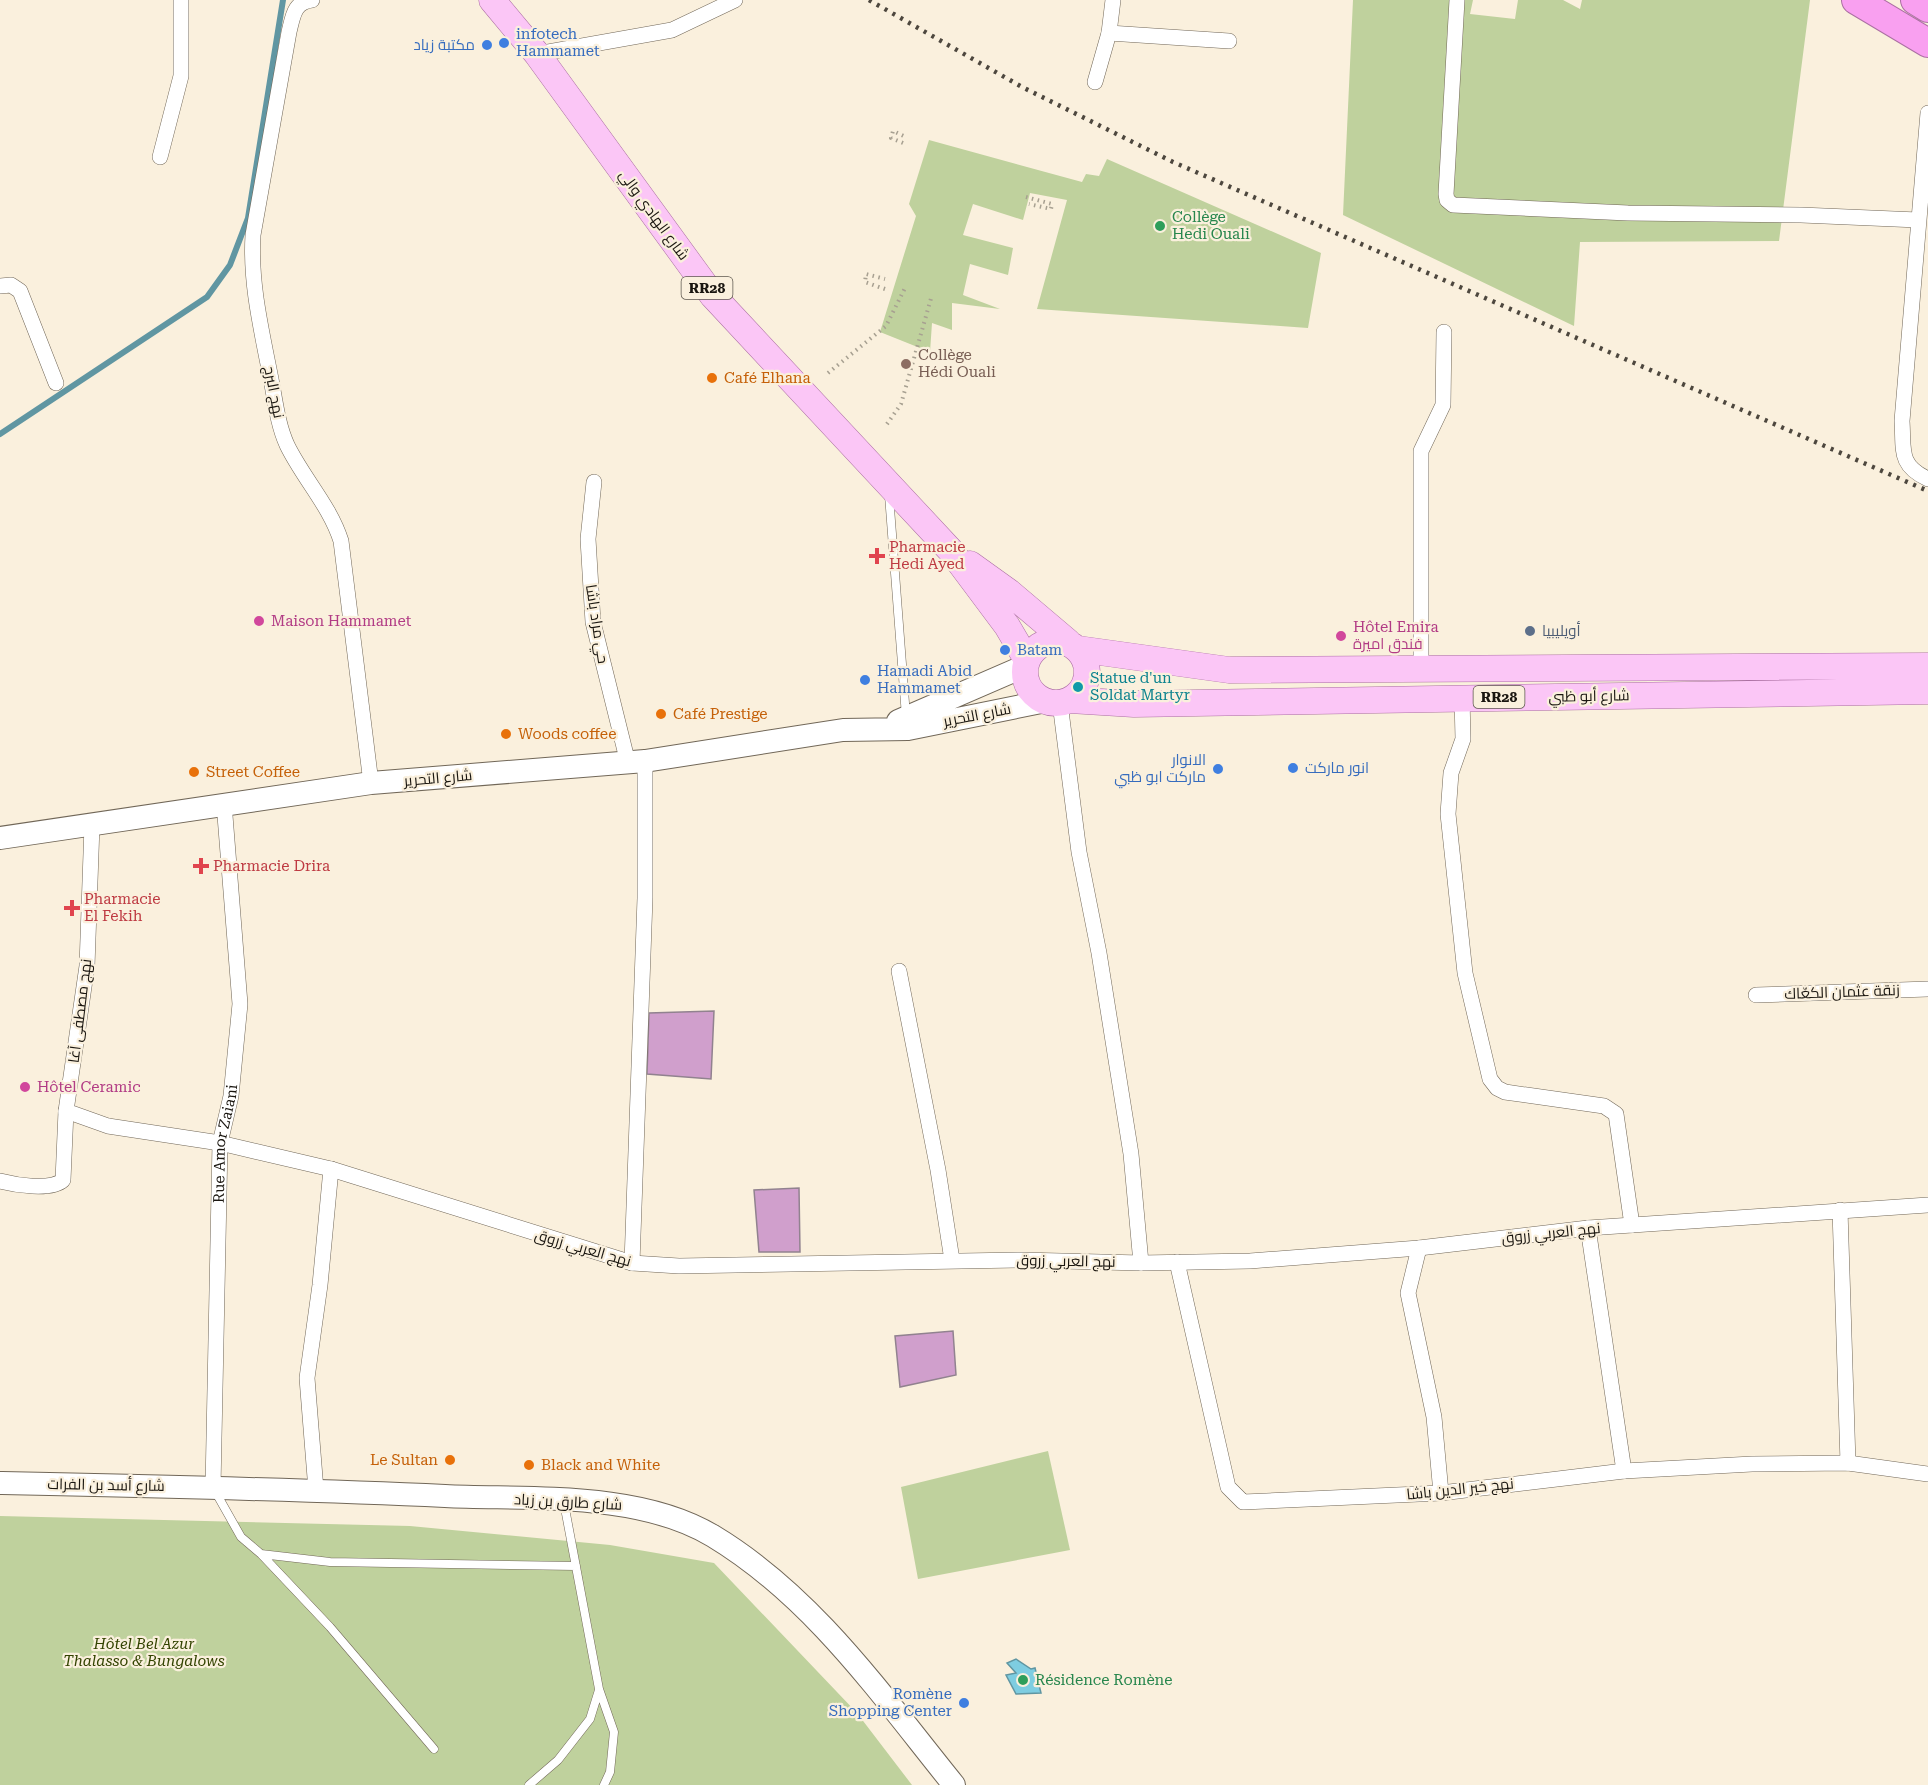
<svg xmlns="http://www.w3.org/2000/svg" width="1928" height="1785" viewBox="0 0 1928 1785" font-family="'Roboto Serif',Cairo,serif">
<style>
.green{fill:#bfd19d}
.water{fill:#7ecde1;stroke:#6096a2;stroke-width:1.5}
.lines{fill:none;stroke-linecap:round;stroke-linejoin:round}
.stream{stroke:#6096a2;stroke-width:6}
.building{fill:#d09fcc;stroke:#91828f;stroke-width:1.5}
.lane-casing{stroke:#716758;stroke-width:9}
.street-casing{stroke:#716758;stroke-width:16}
.secondary-casing{stroke:#716758;stroke-width:24}
.primary-casing{stroke:#ab70a2;stroke-width:27}
.highway-casing{stroke:#ab70a2;stroke-width:30}
.path{stroke:#a7a091;stroke-width:4;stroke-dasharray:1.5 4.5;stroke-linecap:butt}
.lane{stroke:#fff;stroke-width:8}
.street{stroke:#fff;stroke-width:15}
.secondary{stroke:#fff;stroke-width:22}
.primary{stroke:#fbc6f6;stroke-width:26}
.highway{stroke:#f9a0f0;stroke-width:28}
.rail{stroke:#4d473e;stroke-width:4.5;stroke-dasharray:3 6;stroke-linecap:butt}
.shop-dot{fill:#3f7fe0;stroke:#faf0dd;stroke-width:2}
.leisure-dot{fill:#2e9e5b;stroke:#faf0dd;stroke-width:2}
.education-dot{fill:#8d6e63;stroke:#faf0dd;stroke-width:2}
.food-dot{fill:#e8710a;stroke:#faf0dd;stroke-width:2}
.health-dot{fill:#e0444e;stroke:#faf0dd;stroke-width:2}
.hotel-dot{fill:#d1479c;stroke:#faf0dd;stroke-width:2}
.service-dot{fill:#5c6f8a;stroke:#faf0dd;stroke-width:2}
.culture-dot{fill:#0f9aa8;stroke:#faf0dd;stroke-width:2}
.labels{text-anchor:middle;dominant-baseline:central;stroke-width:4.5;stroke-linejoin:round;paint-order:stroke}
.shield{fill:#faf0dd;stroke:#5d574e;stroke-width:1.5}
.shield-label{font-size:14px;font-weight:bold;fill:#1a1610}
.shop-label{font-size:15px;fill:#366cbe;stroke:#faf0dd;text-anchor:start}
.street-label{font-size:15px;fill:#1a1610;stroke:#faf0dd}
.leisure-label{font-size:15px;fill:#27864d;stroke:#faf0dd;text-anchor:start}
.education-label{font-size:15px;fill:#785e54;stroke:#faf0dd;text-anchor:start}
.food-label{font-size:15px;fill:#c56008;stroke:#faf0dd;text-anchor:start}
.health-label{font-size:15px;fill:#be3a42;stroke:#faf0dd;text-anchor:start}
.hotel-label{font-size:15px;fill:#b23c85;stroke:#faf0dd;text-anchor:start}
.service-label{font-size:15px;fill:#4e5e75;stroke:#faf0dd;text-anchor:start}
.culture-label{font-size:15px;fill:#0d838f;stroke:#faf0dd;text-anchor:start}
.park-label{font-size:15px;font-style:italic;fill:#334300;stroke:#faf0dd}
</style>
<rect width="100%" height="100%" fill="#faf0dd"/>
<path class="green" d="M 1353,0 L 1473,0 L 1470,14 L 1515,19 L 1518,0 L 1563,0 L 1580,9 L 1582,0 L 1810,0 L 1779,241 L 1580,242 L 1574,326 L 1343,215 Z
M 929,140 L 1082,182 L 1086,174 L 1099,176 L 1107,159 L 1321,253 L 1308,328 L 1037,309 L 1067,200 L 1030,193 L 1023,220 L 973,204 L 963,235 L 1013,248 L 1008,275 L 970,264 L 963,295 L 1000,309 L 952,303 L 952,330 L 932,323 L 930,352 L 880,332 L 916,216 L 909,204 Z
M 1048,1451 L 1070,1550 L 918,1579 L 901,1487 Z
M 0,1516 L 410,1526 L 610,1545 L 714,1563 L 857,1713 L 912,1785 L 0,1785 Z"/>
<path class="water" d="M 1016,1659 L 1031,1669 L 1035,1668 L 1041,1693 L 1016,1694 L 1006,1675 L 1016,1673 L 1007,1663 Z"/>
<g class="lines">
<path class="stream" d="M 0,434 L 207,297 L 230,265 L 248,218 L 283,0"/>
</g>
<path class="building" d="M 714,1011 L 711,1079 L 647,1074 L 649,1013 Z
M 799,1188 L 800,1252 L 759,1252 L 754,1190 Z
M 953,1331 L 956,1375 L 900,1387 L 895,1336 Z"/>
<g class="lines">
<g class="lane-casing">
<path id="lane" d="M 889,495 L 906,716
M 215,1491 L 241,1537 L 261,1554 L 330,1562 L 576,1566
M 564,1503 L 599,1689 L 614,1732 L 610,1772 L 604,1785
M 261,1554 L 330,1627 L 434,1749
M 529,1785 L 558,1760 L 590,1719 L 599,1690"/>
</g>
<g class="street-casing">
<g id="street">
<path d="M 312,0 C 294,2 293,16 289,32 L 253,235 C 250,282 261,328 270,374 C 275,398 277,423 287,445 C 303,478 330,506 341,541 L 371,783"/>
<path d="M 1457,0 L 1446,194 L 1447,200 L 1453,205 L 1628,213 L 1801,215 L 1918,220"/>
<path d="M 1109,33 L 1229,41"/>
<path d="M 537,54 L 672,30 L 735,0"/>
<path d="M 1095,82 L 1109,33 L 1113,0"/>
<path d="M 1928,113 L 1902,421 C 1904,450 1898,465 1928,479"/>
<path d="M 160,157 L 181,76 L 181,0"/>
<path d="M 0,286 L 11,285 L 20,291 L 56,383"/>
<path d="M 594,482 L 588,539 L 593,622 L 628,763"/>
<path d="M 1421,670 L 1421,451 L 1443,405 L 1444,332"/>
<path d="M 1462,697 L 1463,739 L 1451,773 L 1448,814 L 1465,973 L 1490,1079 L 1497,1088 L 1505,1092 L 1604,1106 L 1616,1114 L 1632,1225"/>
<path d="M 1060,703 L 1079,852 L 1099,953 L 1131,1154 L 1141,1263"/>
<path d="M 92,825 L 87,966 L 66,1111 L 108,1126 L 220,1143 L 331,1169 L 632,1263 L 679,1266 L 1022,1260 L 1141,1263 L 1250,1261 L 1419,1248 L 1588,1228 L 1928,1205"/>
<path d="M 899,971 L 938,1170 L 952,1260"/>
<path d="M 1756,995 L 1928,989"/>
<path d="M 0,1181 C 15,1185 51,1191 63,1180 L 66,1111"/>
<path d="M 1840,1210 L 1848,1463"/>
<path d="M 1588,1228 L 1624,1471"/>
<path d="M 1419,1248 L 1408,1293 L 1434,1417 L 1441,1493"/>
<path d="M 1177,1262 L 1228,1487 L 1243,1502 L 1441,1493 L 1624,1471 L 1752,1464 L 1848,1463 L 1928,1474"/>
<path d="M 632,1263 L 645,898 L 645,761"/>
<path id="s1" d="M 213,1487 L 220,1143 L 231,1096 L 240,1004 L 224,803"/>
<path d="M 316,1490 L 307,1378 L 320,1285 L 331,1169"/>
</g>
</g>
<g class="secondary-casing">
<path id="secondary" d="M 898,721 L 1025,666
M 0,838 L 371,783 L 645,761 L 843,730 L 908,729 L 1046,701
M 0,1483 C 148,1486 297,1489 445,1496 C 530,1500 638,1491 713,1536 C 814,1597 881,1695 954,1785"/>
</g>
<g class="primary-casing">
<path id="primary" d="M 492,0 L 537,54 L 713,296 L 951,551 L 1007,626 L 1027,660
M 970,564 L 1009,592 L 1068,642
M1025 672a31 31 0 1 1 62 0a31 31 0 1 1-62 0Z
M 1078,649 L 1229,670 L 1928,666
M 1070,700 L 1134,704 L 1928,691"/>
</g>
<g class="highway-casing">
<path id="highway" d="M 1856,0 L 1928,43
M 1915,0 L 1928,8"/>
</g>
<path class="path" d="M 903,143 L 891,138 L 893,131 L 906,137
M 1026,197 L 1052,204 L 1051,209 L 1029,204
M 885,289 L 865,282 L 866,274 L 885,279
M 828,373 L 886,326 L 905,288
M 887,424 L 901,404 L 932,295"/>
<use href="#lane" class="lane"/>
<use href="#street" class="street"/>
<use href="#secondary" class="secondary"/>
<use href="#primary" class="primary"/>
<use href="#highway" class="highway"/>
<path class="rail" d="M 869,0 L 1022,87 L 1173,162 L 1928,491"/>
</g>
<g class="shop-dot">
<circle cx="504" cy="43" r="6"/>
<circle cx="487" cy="45" r="6"/>
<circle cx="1005" cy="650" r="6"/>
<circle cx="865" cy="680" r="6"/>
<circle cx="1293" cy="768" r="6"/>
<circle cx="1218" cy="769" r="6"/>
<circle cx="964" cy="1703" r="6"/>
</g>
<g class="leisure-dot">
<circle cx="1160" cy="226" r="6"/>
<circle cx="1023" cy="1680" r="6"/>
</g>
<circle class="education-dot" cx="906" cy="364" r="6"/>
<g class="food-dot">
<circle cx="712" cy="378" r="6"/>
<circle cx="661" cy="714" r="6"/>
<circle cx="506" cy="734" r="6"/>
<circle cx="194" cy="772" r="6"/>
<circle cx="450" cy="1460" r="6"/>
<circle cx="529" cy="1465" r="6"/>
</g>
<g class="health-dot">
<path d="M874 547h6v6h6v6h-6v6h-6v-6h-6v-6h6z"/>
<path d="M198 857h6v6h6v6h-6v6h-6v-6h-6v-6h6z"/>
<path d="M69 899h6v6h6v6h-6v6h-6v-6h-6v-6h6z"/>
</g>
<g class="hotel-dot">
<circle cx="259" cy="621" r="6"/>
<circle cx="1341" cy="636" r="6"/>
<circle cx="25" cy="1087" r="6"/>
</g>
<circle class="service-dot" cx="1530" cy="631" r="6"/>
<circle class="culture-dot" cx="1078" cy="687" r="6"/>
<g class="labels">
<g class="shield">
<rect x="681.5" y="277" width="51" height="22" rx="4.5"/>
<rect x="1473.5" y="686" width="51" height="22" rx="4.5"/>
</g>
<g class="shield-label">
<text x="707" y="288">RR28</text>
<text x="1499" y="697">RR28</text>
</g>
<g class="shop-label">
<text x="516" y="34">infotech<tspan x="516" dy="17">Hammamet</tspan></text>
<text x="475" y="45" text-anchor="end">مكتبة زياد</text>
<text x="1017" y="650">Batam</text>
<text x="877" y="671">Hamadi Abid<tspan x="877" dy="17">Hammamet</tspan></text>
<text x="1206" y="760" text-anchor="end">الانوار<tspan x="1206" dy="17">ماركت ابو ظبي</tspan></text>
<text x="1305" y="768">انور ماركت</text>
<text x="952" y="1694" text-anchor="end">Romène<tspan x="952" dy="17">Shopping Center</tspan></text>
</g>
<g class="street-label">
<text transform="translate(654 215) rotate(54)">شارع الهادي والي</text>
<text transform="translate(274 392) rotate(79)">نهج البرج</text>
<text transform="translate(597 624) rotate(81)">حي مراد باشا</text>
<text transform="translate(1589 696) rotate(-1)">شارع أبو ظبي</text>
<text transform="translate(977 715) rotate(-11)">شارع التحرير</text>
<text transform="translate(438 778) rotate(-5)">شارع التحرير</text>
<text transform="translate(1842 992) rotate(-2)">زنقة عثمان الكعّاك</text>
<text transform="translate(80 1011) rotate(-83)">نهج مصطفى آغا</text>
<text stroke="none"><textPath href="#s1" startOffset="344">Rue Amor Zaiani</textPath></text>
<text transform="translate(1551 1233) rotate(-6)">نهج العربي زروق</text>
<text transform="translate(583 1248) rotate(16)">نهج العربي زروق</text>
<text transform="translate(1066 1261) rotate(1)">نهج العربي زروق</text>
<text transform="translate(106 1485) rotate(1)">شارع أسد بن الفرات</text>
<text transform="translate(1460 1489) rotate(-6)">نهج خير الدين باشا</text>
<text transform="translate(568 1502) rotate(3)">شارع طارق بن زياد</text>
</g>
<g class="leisure-label">
<text x="1172" y="217">Collège<tspan x="1172" dy="17">Hedi Ouali</tspan></text>
<text x="1035" y="1680">Résidence Romène</text>
</g>
<g class="education-label">
<text x="918" y="355">Collège<tspan x="918" dy="17">Hédi Ouali</tspan></text>
</g>
<g class="food-label">
<text x="724" y="378">Café Elhana</text>
<text x="673" y="714">Café Prestige</text>
<text x="518" y="734">Woods coffee</text>
<text x="206" y="772">Street Coffee</text>
<text x="438" y="1460" text-anchor="end">Le Sultan</text>
<text x="541" y="1465">Black and White</text>
</g>
<g class="health-label">
<text x="889" y="547">Pharmacie<tspan x="889" dy="17">Hedi Ayed</tspan></text>
<text x="213" y="866">Pharmacie Drira</text>
<text x="84" y="899">Pharmacie<tspan x="84" dy="17">El Fekih</tspan></text>
</g>
<g class="hotel-label">
<text x="271" y="621">Maison Hammamet</text>
<text x="1353" y="627">Hôtel Emira<tspan x="1353" dy="17">فندق اميرة</tspan></text>
<text x="37" y="1087">Hôtel Ceramic</text>
</g>
<g class="service-label">
<text x="1542" y="631">أويليبيا</text>
</g>
<g class="culture-label">
<text x="1090" y="678">Statue d'un<tspan x="1090" dy="17">Soldat Martyr</tspan></text>
</g>
<g class="park-label">
<text x="144" y="1644">Hôtel Bel Azur<tspan x="144" dy="17">Thalasso &amp; Bungalows</tspan></text>
</g>
</g>
</svg>
